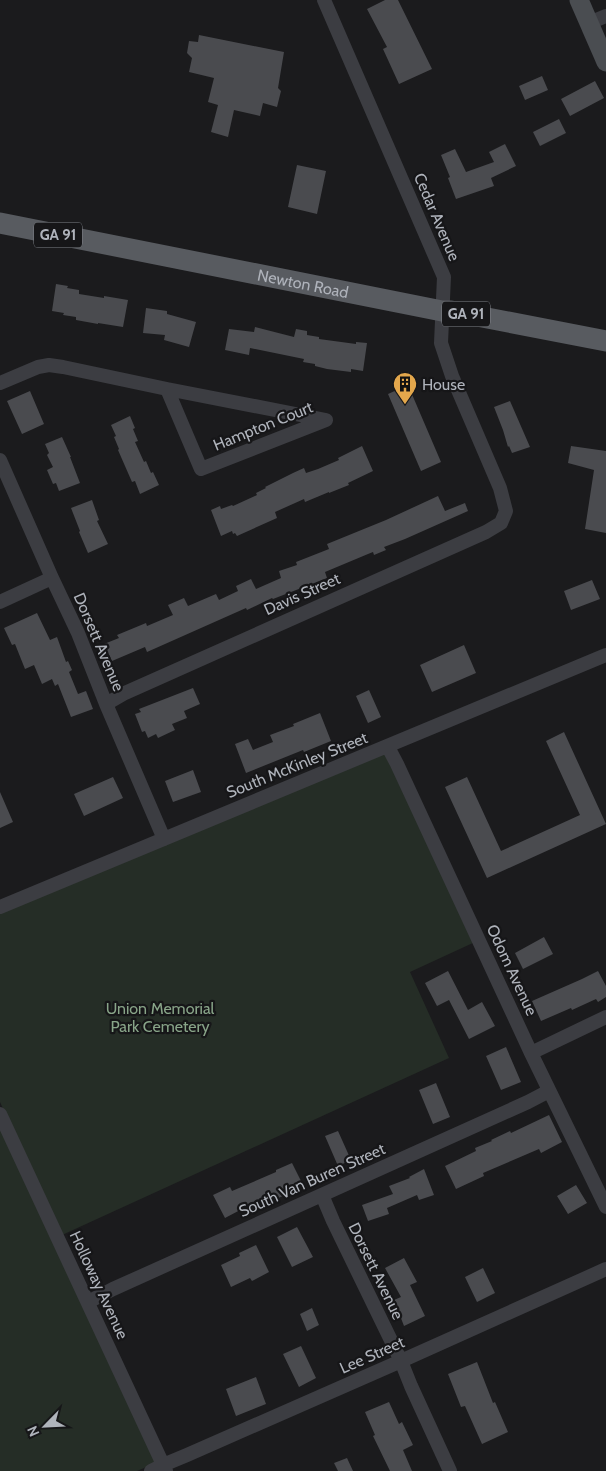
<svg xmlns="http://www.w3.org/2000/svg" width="606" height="1471" viewBox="0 0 606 1471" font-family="Cabin,sans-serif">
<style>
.green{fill:#252d26}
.building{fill:#4a4b4f}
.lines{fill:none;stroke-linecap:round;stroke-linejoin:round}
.street{stroke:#3c3d42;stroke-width:14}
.secondary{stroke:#4a4d51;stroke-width:19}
.primary{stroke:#585b60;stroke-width:21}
.labels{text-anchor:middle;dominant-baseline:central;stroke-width:4.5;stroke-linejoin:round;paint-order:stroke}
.shield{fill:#161618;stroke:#81848a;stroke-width:1}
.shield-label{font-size:15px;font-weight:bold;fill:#afb3bb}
.street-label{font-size:16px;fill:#afb3bb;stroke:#161618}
.poi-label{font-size:16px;fill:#afb3bb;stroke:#161618;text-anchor:start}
.park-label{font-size:16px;fill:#88a488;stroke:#161618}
</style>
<rect width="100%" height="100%" fill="#1b1b1d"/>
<path class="green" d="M 386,752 L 475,942 L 410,972 L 449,1058 L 62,1235 L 0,1102 L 0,912 Z
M 0,1127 L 156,1463 L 137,1471 L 0,1471 Z"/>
<path class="building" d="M 385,0 L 398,0 L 432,69 L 399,84 L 383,49 L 387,47 L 367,9 Z
M 199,35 L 284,52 L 278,88 L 281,91 L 277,107 L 263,103 L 260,116 L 234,110 L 228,137 L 211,132 L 218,105 L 208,102 L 214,78 L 189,72 L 192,58 L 187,53 L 189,41 L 198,42 Z
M 542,76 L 548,90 L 525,100 L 519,86 Z
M 595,81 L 604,98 L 570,116 L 561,99 Z
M 559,119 L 566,133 L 540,146 L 533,132 Z
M 505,144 L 516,166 L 491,178 L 494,186 L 456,199 L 448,178 L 450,177 L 441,155 L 455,149 L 466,172 L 494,162 L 489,152 Z
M 297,165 L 326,171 L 317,214 L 288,207 Z
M 56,284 L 68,286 L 67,288 L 79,290 L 79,294 L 104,298 L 104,296 L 128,300 L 123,327 L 98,323 L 98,324 L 76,320 L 76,317 L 63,315 L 64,313 L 52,311 Z
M 146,308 L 167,311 L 167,314 L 196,322 L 189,347 L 164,340 L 165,335 L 143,333 Z
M 255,327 L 294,337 L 296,329 L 307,331 L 307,335 L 319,337 L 319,339 L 356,344 L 356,342 L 367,343 L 363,371 L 351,369 L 351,372 L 327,369 L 315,366 L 315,364 L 303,362 L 304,359 L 250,348 L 249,355 L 225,350 L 229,329 L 254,332 Z
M 408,385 L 441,462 L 421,471 L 388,394 Z
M 30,391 L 44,424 L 22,434 L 7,401 Z
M 510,401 L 530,447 L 512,453 L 509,446 L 508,447 L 503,430 L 494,407 Z
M 130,416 L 135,428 L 133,429 L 138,441 L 135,442 L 144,462 L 146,461 L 151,473 L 153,472 L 159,485 L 140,494 L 135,481 L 132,482 L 118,450 L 119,449 L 114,437 L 116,436 L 111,425 Z
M 62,437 L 71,457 L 70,457 L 80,483 L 59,491 L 56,483 L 53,484 L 47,470 L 53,467 L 47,455 L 49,453 L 45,444 Z
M 362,446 L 373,471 L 348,483 L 349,485 L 329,493 L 329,492 L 305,502 L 304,499 L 275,512 L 277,518 L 237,536 L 235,533 L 233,534 L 232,531 L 221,536 L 211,510 L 220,506 L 221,509 L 232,505 L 233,506 L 257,495 L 256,493 L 266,488 L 265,487 L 293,473 L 304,468 L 306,473 L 318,469 L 339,460 L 338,458 Z
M 571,446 L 606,451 L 606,533 L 585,529 L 594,470 L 568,463 Z
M 438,496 L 445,511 L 465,503 L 468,511 L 405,539 L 384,547 L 386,550 L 374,555 L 373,552 L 368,554 L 325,572 L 327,578 L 273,599 L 272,598 L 247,610 L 246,608 L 147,652 L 145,647 L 112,661 L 104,644 L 119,638 L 117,635 L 146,623 L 147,626 L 173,615 L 168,605 L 184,598 L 188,606 L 216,594 L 219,600 L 238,591 L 236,586 L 251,579 L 256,589 L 281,578 L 279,571 L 297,565 L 296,562 L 329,549 L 327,544 L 386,520 Z
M 92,500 L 99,520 L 97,521 L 108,544 L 88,553 L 79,532 L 80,531 L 71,508 Z
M 592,580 L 600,599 L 571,610 L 564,591 Z
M 37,613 L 50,640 L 57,637 L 66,662 L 68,661 L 72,670 L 69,672 L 78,694 L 86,691 L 93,709 L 71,717 L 58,684 L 55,686 L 52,679 L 42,684 L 34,665 L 25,669 L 15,644 L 12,645 L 4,628 Z
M 464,645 L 476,673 L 432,692 L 420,665 Z
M 193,688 L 200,704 L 184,711 L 187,718 L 172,724 L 175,730 L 158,738 L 156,734 L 148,738 L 145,731 L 142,732 L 135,714 L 141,712 L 139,709 Z
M 369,690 L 381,717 L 368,723 L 356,696 Z
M 320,713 L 331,741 L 304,752 L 303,750 L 246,773 L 235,744 L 248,739 L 253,750 L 273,742 L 270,735 L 294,726 L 293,724 Z
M 564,732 L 606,824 L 487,878 L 445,787 L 467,777 L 501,851 L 580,815 L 546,741 Z
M 193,770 L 201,792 L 173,802 L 165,781 Z
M 113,777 L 123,798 L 84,816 L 74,794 Z
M 0,792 L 13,822 L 0,828 Z
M 544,937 L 553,954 L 523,969 L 515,953 Z
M 448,971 L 468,1010 L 482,1002 L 495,1026 L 469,1039 L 449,1000 L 437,1006 L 425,983 Z
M 598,971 L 606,986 L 606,997 L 598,1002 L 596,999 L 572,1010 L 571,1008 L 541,1021 L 532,1001 L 582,979 Z
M 506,1047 L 521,1082 L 501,1090 L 486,1056 Z
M 436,1083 L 450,1117 L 433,1124 L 419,1090 Z
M 549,1115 L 562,1142 L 541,1153 L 539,1149 L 483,1173 L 484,1176 L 456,1189 L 445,1166 L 476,1151 L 475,1148 L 492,1141 L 491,1140 L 510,1131 L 511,1133 Z
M 338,1131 L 351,1160 L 338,1166 L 325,1136 Z
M 292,1163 L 304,1187 L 246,1212 L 244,1208 L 225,1218 L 213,1195 L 230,1187 L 232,1191 L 276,1172 L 276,1170 Z
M 424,1169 L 434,1195 L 419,1200 L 417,1195 L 387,1208 L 389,1214 L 368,1221 L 362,1205 L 393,1194 L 389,1186 L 410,1178 L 409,1177 Z
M 576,1185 L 587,1203 L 568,1214 L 557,1196 Z
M 297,1227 L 313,1257 L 292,1267 L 277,1237 Z
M 256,1245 L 269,1272 L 252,1281 L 250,1278 L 231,1287 L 221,1265 L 240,1256 L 239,1253 Z
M 404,1258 L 417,1282 L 410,1285 L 425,1316 L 404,1326 L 394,1300 L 401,1297 L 385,1268 Z
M 483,1268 L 495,1293 L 477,1302 L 465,1277 Z
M 312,1308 L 319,1325 L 307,1331 L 300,1314 Z
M 301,1346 L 316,1378 L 299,1387 L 283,1354 Z
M 477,1362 L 493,1403 L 495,1402 L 508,1432 L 482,1444 L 465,1406 L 461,1407 L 448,1374 Z
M 256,1377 L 266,1404 L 236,1416 L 226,1389 Z
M 389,1402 L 399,1424 L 402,1422 L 413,1445 L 403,1450 L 412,1471 L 390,1471 L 373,1436 L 375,1435 L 365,1412 Z
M 347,1458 L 353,1471 L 338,1471 L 334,1463 Z"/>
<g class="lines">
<path class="street" d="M 589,23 L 606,16
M 0,383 L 38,367 L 49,365 L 63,367 L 167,389
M 167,389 L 326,420 L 201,469 Z
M 0,460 L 52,578 L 78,633 L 106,704 L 164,839
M 0,602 L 52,578
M 106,704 L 125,693 L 486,532 L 501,523 L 506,511 L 500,488 L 452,376 L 441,343 L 444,277 L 324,0
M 388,747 L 397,764 L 531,1053 L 606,1207
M 0,907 L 606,655
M 531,1053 L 606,1017
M 0,1114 L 166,1471
M 322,1195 L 333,1221 L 401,1361 L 411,1386 L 450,1471
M 88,1302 L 113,1289 L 528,1102 L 549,1091
M 151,1471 L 163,1465 L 187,1455 L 401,1361 L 606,1269"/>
<path class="secondary" d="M 579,0 L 606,62"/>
<path class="primary" id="s1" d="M 0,223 L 442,311 L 451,311 L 606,341"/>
</g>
<defs>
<g id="building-pin" transform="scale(1.25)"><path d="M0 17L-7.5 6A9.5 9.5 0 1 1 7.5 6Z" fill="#e3a74c" stroke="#161618"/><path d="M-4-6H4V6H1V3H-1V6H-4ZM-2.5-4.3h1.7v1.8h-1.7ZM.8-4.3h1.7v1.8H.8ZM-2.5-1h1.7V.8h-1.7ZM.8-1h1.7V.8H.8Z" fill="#111"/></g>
</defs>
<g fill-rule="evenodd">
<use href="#building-pin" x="405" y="384"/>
</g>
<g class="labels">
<g class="shield">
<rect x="34" y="222.5" width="48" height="25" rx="4"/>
<rect x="442" y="301.5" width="48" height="25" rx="4"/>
</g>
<g class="shield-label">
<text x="58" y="235">GA 91</text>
<text x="466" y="314">GA 91</text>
</g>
<g class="street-label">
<text transform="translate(437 217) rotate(67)">Cedar Avenue</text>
<text stroke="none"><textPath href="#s1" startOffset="309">Newton Road</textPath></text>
<text transform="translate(263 426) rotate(-22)">Hampton Court</text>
<text transform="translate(302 594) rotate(-24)">Davis Street</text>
<text transform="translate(99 642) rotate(67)">Dorsett Avenue</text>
<text transform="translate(297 765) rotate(-22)">South McKinley Street</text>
<text transform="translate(512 970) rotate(65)">Odom Avenue</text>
<text transform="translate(312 1180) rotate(-24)">South Van Buren Street</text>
<text transform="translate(376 1271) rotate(64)">Dorsett Avenue</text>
<text transform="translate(99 1285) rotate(65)">Holloway Avenue</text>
<text transform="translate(372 1355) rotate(-24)">Lee Street</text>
</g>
<g class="poi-label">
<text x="422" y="384">House</text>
</g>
<g class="park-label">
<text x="160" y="1008">Union Memorial<tspan x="160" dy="18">Park Cemetery</tspan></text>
</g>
</g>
<g transform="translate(45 1426) rotate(246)" stroke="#161618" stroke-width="4" paint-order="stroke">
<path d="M0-4L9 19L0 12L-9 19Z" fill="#afb3bb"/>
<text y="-8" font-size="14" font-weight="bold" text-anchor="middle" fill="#afb3bb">N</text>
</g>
</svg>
